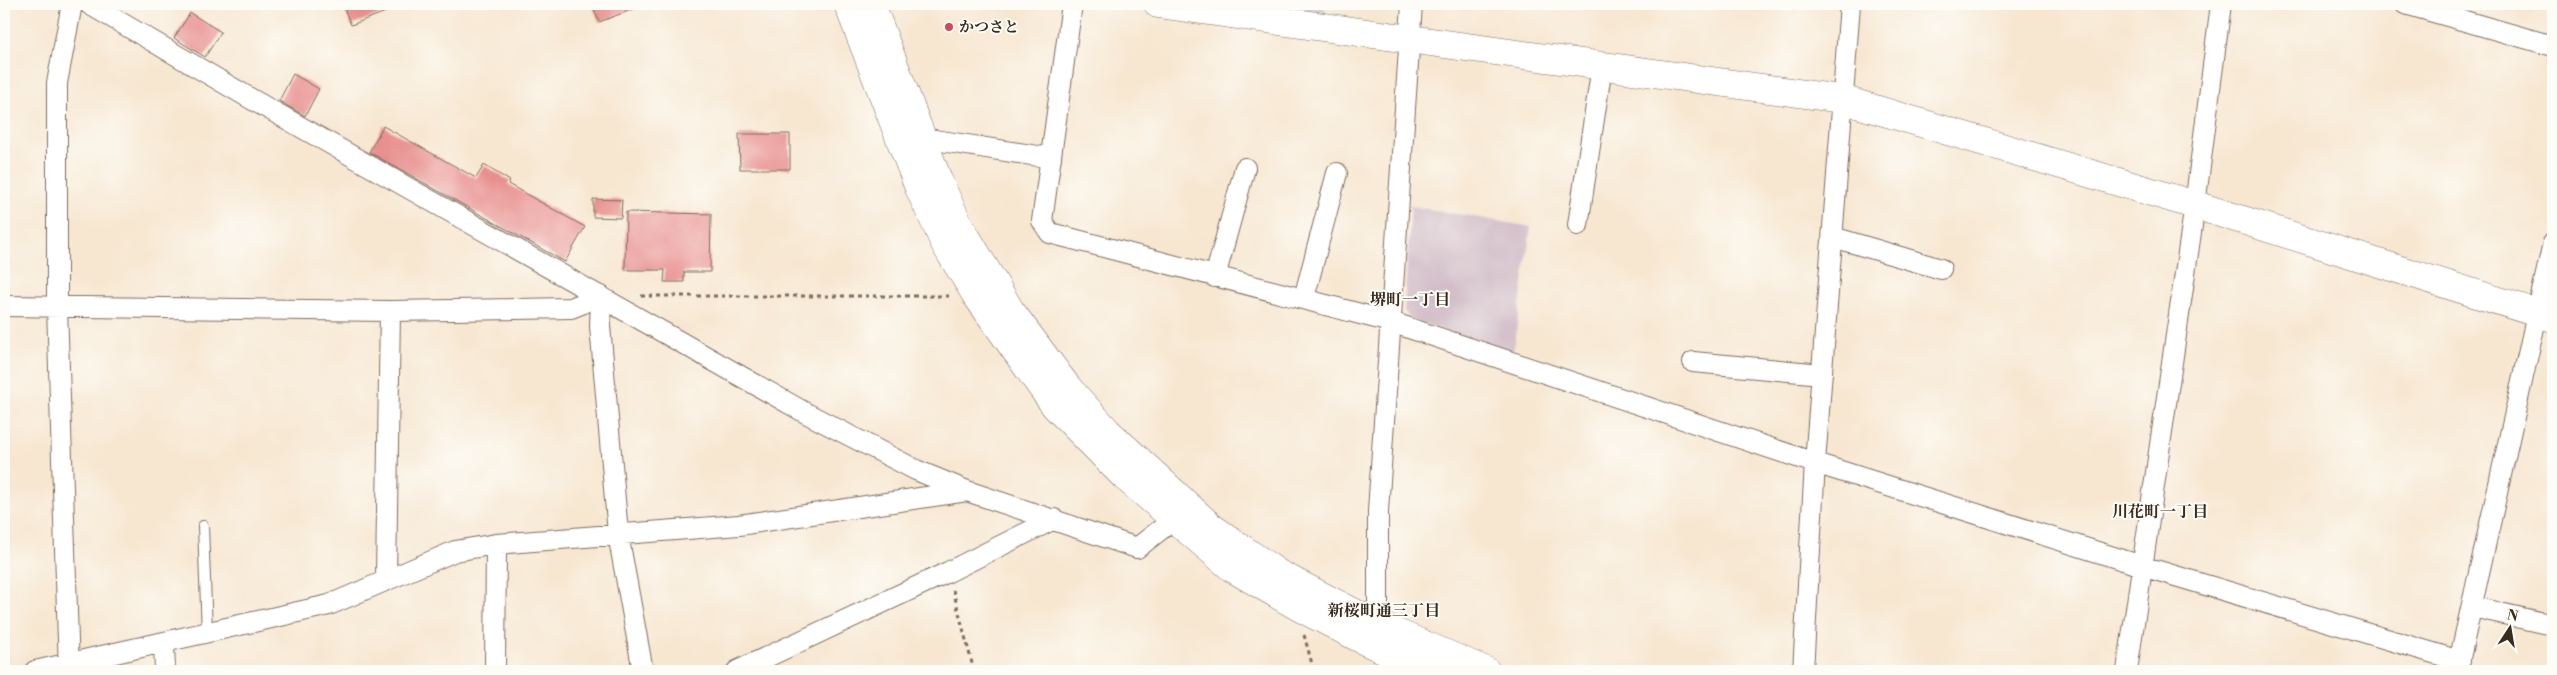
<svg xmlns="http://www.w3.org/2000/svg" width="2557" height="675" viewBox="0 0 2557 675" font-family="'Libre Bodoni','Noto Serif JP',serif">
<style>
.industrial{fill:#d2bdc8}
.building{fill:#e8908f}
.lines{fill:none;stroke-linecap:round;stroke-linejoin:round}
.lane-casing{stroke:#7d6c5d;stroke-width:12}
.street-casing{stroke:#7d6c5d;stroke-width:22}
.secondary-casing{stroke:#7d6c5d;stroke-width:29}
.path{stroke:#7d6c5d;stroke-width:3;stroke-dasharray:4 4;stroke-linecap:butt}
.lane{stroke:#fff;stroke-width:10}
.street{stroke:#fff;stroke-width:20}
.secondary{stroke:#fff;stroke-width:28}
.poi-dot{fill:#d1495b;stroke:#fdfcf7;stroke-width:2}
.labels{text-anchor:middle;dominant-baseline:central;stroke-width:4;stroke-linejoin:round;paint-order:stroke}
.poi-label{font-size:15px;font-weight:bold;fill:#3b2a1e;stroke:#fdfcf7;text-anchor:start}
.neighbourhood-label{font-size:16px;font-weight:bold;fill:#3b2a1e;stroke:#fdfcf7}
</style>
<rect width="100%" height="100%" fill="#fdfcf7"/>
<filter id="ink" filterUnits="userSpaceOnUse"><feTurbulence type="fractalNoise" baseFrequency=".02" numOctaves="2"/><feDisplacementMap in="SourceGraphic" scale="10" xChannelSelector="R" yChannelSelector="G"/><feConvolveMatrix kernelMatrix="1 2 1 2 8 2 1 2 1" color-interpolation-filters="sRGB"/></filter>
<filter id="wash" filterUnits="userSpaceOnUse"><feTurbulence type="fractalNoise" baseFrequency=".0096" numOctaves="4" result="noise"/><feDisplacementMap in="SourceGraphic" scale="20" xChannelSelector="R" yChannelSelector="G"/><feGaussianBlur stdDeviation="1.12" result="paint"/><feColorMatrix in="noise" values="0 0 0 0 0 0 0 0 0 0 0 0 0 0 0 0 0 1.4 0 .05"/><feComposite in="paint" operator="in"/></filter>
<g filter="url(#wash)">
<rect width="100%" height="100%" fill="#f7e7d1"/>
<path class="industrial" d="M 1260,4 L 1325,4 L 1325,14 Z
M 1411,206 L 1531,227 L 1513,353 L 1413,320 L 1404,311 Z"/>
<g id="blocks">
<path class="building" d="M 342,4 L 403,4 L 404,5 L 351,25 Z
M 592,4 L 644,4 L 644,5 L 599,22 Z
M 190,13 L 221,32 L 205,57 L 174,38 Z
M 293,74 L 319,89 L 305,116 L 279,101 Z
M 383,126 L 476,178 L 484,165 L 510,181 L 508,184 L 585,227 L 565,262 L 369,152 Z
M 739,134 L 790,134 L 790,169 L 740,169 Z
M 593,199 L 622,200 L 621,218 L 593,217 Z
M 626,212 L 711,214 L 710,272 L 684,272 L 684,282 L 664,282 L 665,270 L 625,270 Z"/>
</g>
</g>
<g filter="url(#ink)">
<use href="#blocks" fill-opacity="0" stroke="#7d6c5d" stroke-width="1"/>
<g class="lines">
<g class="lane-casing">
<path id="lane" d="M 203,526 L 207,633"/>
</g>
<g class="street-casing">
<path id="street" d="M 89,4 L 253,100 L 804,412 L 916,470 L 967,491 L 1137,548 L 1173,520
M 1072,4 L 1042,221 L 1050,233 L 1391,322 L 1815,463 L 2142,566 L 2460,661
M 2405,4 L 2553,46
M 922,138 L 1051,158
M 1578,225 L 1602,66
M 1833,237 L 1941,269
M 1215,277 L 1245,168
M 601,296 L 600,326 L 618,534 L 643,671
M 1304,298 L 1337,173
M 4,306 L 390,311 L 571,308 L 601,296
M 1693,362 L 1822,374
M 386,579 L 390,311
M 2473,607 L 2553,625
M 1378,625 L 1378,511 L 1412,4
M 164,643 L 165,671
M 35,671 L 329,605 L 455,551 L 496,544 L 739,525 L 967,491
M 69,671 L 57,307 L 57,83 L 72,4
M 495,671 L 496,544
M 737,671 L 948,572 L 1054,519
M 1803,671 L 1815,463 L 1850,4
M 2127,671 L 2195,205 L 2221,4
M 2457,671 L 2553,243"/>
</g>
<g class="secondary-casing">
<path id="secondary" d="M 848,4 L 919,188 L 946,246 L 976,295 L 1055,406 L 1124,476 L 1232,568 L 1297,606 L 1367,642 L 1432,671
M 871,4 L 938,180 L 958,223 L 1010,310 L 1068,388 L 1108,432 L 1211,527 L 1279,574 L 1378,625 L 1486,671
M 1158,4 L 1841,99 L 2195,205 L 2553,318"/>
</g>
<path class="path" d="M 641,296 L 950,296
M 953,590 L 974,671
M 1304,635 L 1314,671"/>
<use href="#lane" class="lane"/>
<use href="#street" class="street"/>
<use href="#secondary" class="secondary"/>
</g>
</g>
<circle class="poi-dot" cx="949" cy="27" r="5"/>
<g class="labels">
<g class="poi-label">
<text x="959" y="27">かつさと</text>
</g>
<g class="neighbourhood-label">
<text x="1410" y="300">堺町一丁目</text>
<text x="2160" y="512">川花町一丁目</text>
<text x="1384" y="611">新桜町通三丁目</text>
</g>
</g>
<rect width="2557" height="675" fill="none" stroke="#fdfcf7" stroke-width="20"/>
<g transform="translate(2510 628) rotate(12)" stroke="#fdfcf7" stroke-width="4" paint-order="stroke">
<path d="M0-4L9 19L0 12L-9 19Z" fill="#3b2a1e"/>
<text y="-8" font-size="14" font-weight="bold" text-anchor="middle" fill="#3b2a1e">N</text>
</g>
</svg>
